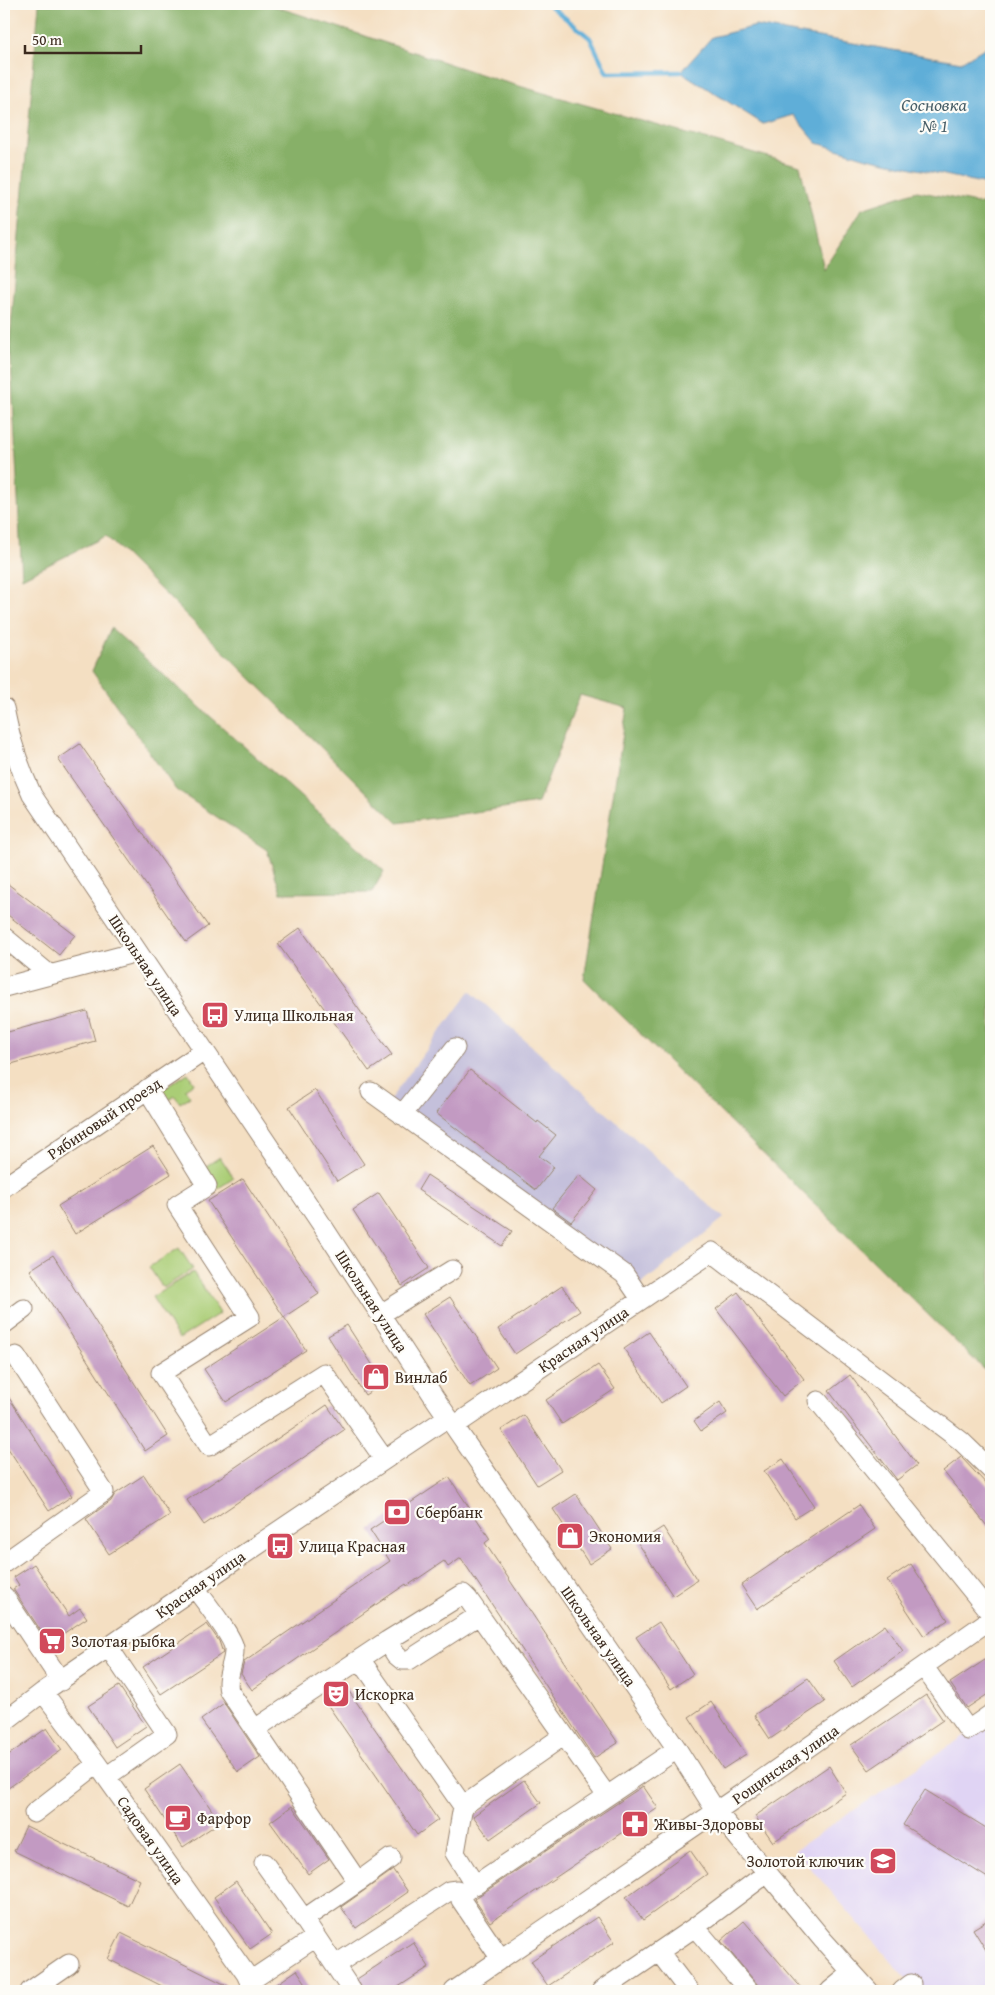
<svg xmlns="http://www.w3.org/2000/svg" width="995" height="1995" viewBox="0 0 995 1995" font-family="'Gentium Book Plus',serif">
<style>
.built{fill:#e0d4f4}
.industrial{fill:#c4c0db}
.green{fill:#aacd76;stroke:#727c4a}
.forest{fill:#87b067;stroke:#616d42}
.water{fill:#5eaed8;stroke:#4c6c7b}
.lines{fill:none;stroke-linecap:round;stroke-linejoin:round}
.stream{stroke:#5eaed8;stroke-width:4.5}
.building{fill:#c29ac2}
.minor-casing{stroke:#988470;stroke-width:21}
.minor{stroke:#fff;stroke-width:19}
.labels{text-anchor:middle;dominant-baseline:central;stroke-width:4.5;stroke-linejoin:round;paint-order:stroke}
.street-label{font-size:16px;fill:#3b2a1e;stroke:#fdfcf7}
.poi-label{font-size:16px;fill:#3b2a1e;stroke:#fdfcf7;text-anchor:start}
.water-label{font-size:18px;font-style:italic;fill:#495f68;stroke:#fdfcf7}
</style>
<rect width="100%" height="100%" fill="#fdfcf7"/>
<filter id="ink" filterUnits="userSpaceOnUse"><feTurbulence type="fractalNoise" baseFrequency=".02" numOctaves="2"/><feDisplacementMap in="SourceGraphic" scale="10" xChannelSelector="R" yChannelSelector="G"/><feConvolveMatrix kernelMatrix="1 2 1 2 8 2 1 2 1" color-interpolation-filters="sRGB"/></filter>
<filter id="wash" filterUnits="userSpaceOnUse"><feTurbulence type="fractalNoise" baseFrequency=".0096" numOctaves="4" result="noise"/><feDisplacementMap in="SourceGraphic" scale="20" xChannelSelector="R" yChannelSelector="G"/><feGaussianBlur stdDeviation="1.12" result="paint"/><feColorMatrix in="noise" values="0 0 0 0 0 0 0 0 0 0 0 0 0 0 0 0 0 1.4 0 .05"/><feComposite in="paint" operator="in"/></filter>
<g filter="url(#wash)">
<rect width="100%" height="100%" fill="#f4dfc2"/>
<path class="built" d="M 991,1718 L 991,1831 L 925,1790 L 904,1825 L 988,1877 L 991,1873 L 991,1918 L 973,1929 L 991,1958 L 991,1991 L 917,1991 L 795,1850 Z"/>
<path class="industrial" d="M 470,991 L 724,1218 L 638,1287 L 383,1109 Z"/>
<path class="green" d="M 188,1073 L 194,1083 L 185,1089 L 190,1097 L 180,1103 L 175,1096 L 164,1103 L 157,1093 Z
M 220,1157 L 234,1178 L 217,1189 L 203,1168 Z
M 179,1248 L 193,1269 L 163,1288 L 149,1267 Z
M 193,1272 L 220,1313 L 179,1339 L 152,1297 Z"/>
<path class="forest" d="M 39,4 L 268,4 L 498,80 L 800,166 L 824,269 L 862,209 L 917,191 L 991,206 L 991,1376 L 584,979 L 627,708 L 580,695 L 538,803 L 398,823 L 106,536 L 22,578 L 10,340 Z
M 111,628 L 384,871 L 372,892 L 281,893 L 267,850 L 176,790 L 92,671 Z"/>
<path class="water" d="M 756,26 L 961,62 L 991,44 L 991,185 L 867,158 L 817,143 L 793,115 L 763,124 L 681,72 L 712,37 Z"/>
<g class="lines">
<path class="stream" d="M 548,4 L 590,38 L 607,73 L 681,72"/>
</g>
<g id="blocks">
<path class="building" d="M 80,744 L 208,926 L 186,942 L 58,759 Z
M 4,881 L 75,935 L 59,955 L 4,912 Z
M 300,928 L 392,1055 L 369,1071 L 278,944 Z
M 87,1011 L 95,1041 L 4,1066 L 4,1033 Z
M 470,1070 L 537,1123 L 538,1121 L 556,1135 L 539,1156 L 554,1167 L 536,1190 L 436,1113 Z
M 315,1090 L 364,1164 L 337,1181 L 289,1107 Z
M 153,1146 L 171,1174 L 75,1234 L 58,1206 Z
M 427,1175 L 512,1231 L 502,1246 L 418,1190 Z
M 579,1175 L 597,1190 L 571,1222 L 552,1208 Z
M 243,1179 L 319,1294 L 284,1317 L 208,1201 Z
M 379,1193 L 429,1268 L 402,1286 L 353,1210 Z
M 53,1255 L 168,1436 L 145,1451 L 30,1270 Z
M 562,1286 L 580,1311 L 515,1354 L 498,1329 Z
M 738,1292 L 804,1379 L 783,1396 L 716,1309 Z
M 450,1297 L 497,1368 L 470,1386 L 423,1314 Z
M 284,1317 L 306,1350 L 226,1402 L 204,1369 Z
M 347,1325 L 384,1383 L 365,1395 L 328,1336 Z
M 649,1332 L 686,1386 L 661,1403 L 624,1349 Z
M 598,1365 L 615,1389 L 562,1424 L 546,1400 Z
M 850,1375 L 917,1465 L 897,1480 L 829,1391 Z
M 4,1390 L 72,1496 L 49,1511 L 4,1442 Z
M 720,1402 L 727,1413 L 701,1431 L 694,1421 Z
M 327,1405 L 344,1430 L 204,1525 L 187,1500 Z
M 524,1415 L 561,1470 L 537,1485 L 501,1430 Z
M 961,1457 L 991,1489 L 991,1531 L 943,1471 Z
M 783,1459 L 814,1506 L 795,1518 L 764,1471 Z
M 144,1475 L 170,1515 L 109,1554 L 86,1519 L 111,1501 L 115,1494 Z
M 449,1477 L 490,1539 L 485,1543 L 618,1743 L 594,1758 L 461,1558 L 448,1567 L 444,1561 L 407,1586 L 406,1584 L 252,1690 L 241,1674 L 244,1662 L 390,1561 L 370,1530 Z
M 576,1494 L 612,1549 L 589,1564 L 553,1509 Z
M 859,1505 L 875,1529 L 757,1609 L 741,1585 Z
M 663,1527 L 697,1580 L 673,1596 L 638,1543 Z
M 34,1564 L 69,1616 L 80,1608 L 87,1618 L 49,1643 L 13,1589 L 19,1585 L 14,1577 Z
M 911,1564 L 948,1620 L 924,1636 L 887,1580 Z
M 659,1622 L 693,1674 L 671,1689 L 636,1637 Z
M 207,1624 L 219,1641 L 223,1653 L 161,1694 L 143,1667 Z
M 885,1625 L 903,1651 L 852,1687 L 834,1661 Z
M 991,1656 L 991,1692 L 967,1708 L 950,1683 Z
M 808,1678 L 825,1702 L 770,1739 L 754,1715 Z
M 119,1686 L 146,1726 L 115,1747 L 88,1706 Z
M 346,1687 L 438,1820 L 417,1835 L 325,1701 Z
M 926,1695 L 943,1720 L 869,1770 L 851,1745 Z
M 711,1702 L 746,1754 L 723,1769 L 689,1717 Z
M 224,1703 L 260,1757 L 238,1772 L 201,1720 Z
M 47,1728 L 62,1750 L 4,1791 L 4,1758 Z
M 180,1764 L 220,1822 L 183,1847 L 144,1789 Z
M 829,1766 L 846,1793 L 773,1842 L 755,1816 Z
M 524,1780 L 541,1803 L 490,1839 L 473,1816 Z
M 643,1786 L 658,1808 L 490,1922 L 474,1899 Z
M 925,1790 L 991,1831 L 991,1880 L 903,1825 Z
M 292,1806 L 329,1859 L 308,1874 L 270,1822 Z
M 26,1826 L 140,1880 L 128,1906 L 14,1851 Z
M 690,1850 L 707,1874 L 643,1920 L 626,1897 Z
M 393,1870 L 408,1892 L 356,1928 L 341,1907 Z
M 236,1881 L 272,1934 L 250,1949 L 214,1897 Z
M 597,1917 L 614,1942 L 548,1986 L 531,1961 Z
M 991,1918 L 991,1958 L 973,1929 Z
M 744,1921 L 804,1991 L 763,1991 L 721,1941 Z
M 121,1933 L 238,1991 L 172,1991 L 108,1959 Z
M 413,1942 L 429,1967 L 392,1991 L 363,1991 L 357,1979 Z
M 297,1970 L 311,1991 L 267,1991 Z"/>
</g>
</g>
<g filter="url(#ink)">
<use href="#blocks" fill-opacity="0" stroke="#988470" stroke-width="1"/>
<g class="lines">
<g class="minor-casing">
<path id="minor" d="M 4,708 C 10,739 19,767 32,795 L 320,1222 L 436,1400 L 677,1749 L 716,1811 L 823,1940 L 869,1991
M 4,937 L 50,975
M 4,987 L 137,952
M 147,1089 L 207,1186 L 177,1205 L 250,1317 L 161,1373 L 209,1446 L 324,1373 L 384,1459
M 371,1092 L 624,1274 L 641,1299
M 402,1115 L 455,1048
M 4,1187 L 204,1051
M 381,1314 L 452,1270
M 4,1324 L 24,1309
M 818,1401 L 991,1614
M 454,1426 L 712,1252 L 961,1441 L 991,1470
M 4,1563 L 104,1492 L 16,1356
M 195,1588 C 203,1599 233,1637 234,1648 C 235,1663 225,1676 229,1691 L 358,1882 L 304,1919
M 4,1596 L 61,1681
M 387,1641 L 396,1655 L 402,1660 L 409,1660 L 479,1615
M 360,1659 L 463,1806 L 455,1853 L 475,1885 L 677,1749
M 924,1667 L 968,1730 L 991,1714
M 43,1692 L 97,1764 L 246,1974 L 254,1991
M 4,1722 L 43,1692 L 225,1567 L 448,1417
M 255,1729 L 387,1641 L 463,1594 L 468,1599 L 607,1796
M 106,1777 L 167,1734 L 109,1648
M 463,1806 L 563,1736
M 34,1813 L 97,1764
M 264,1863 L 304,1919 L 352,1991
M 358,1882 L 391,1858
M 472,1886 L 463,1893 L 461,1900 L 501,1959
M 695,1927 L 749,1991
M 659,1952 L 689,1991
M 335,1965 L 449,1891 L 457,1890 L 463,1893
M 250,1981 L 316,1937
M 30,1991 L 69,1964
M 454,1991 L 740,1795 L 991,1619
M 601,1991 L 695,1927 L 767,1873
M 830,1991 L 852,1973
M 902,1991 L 911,1984"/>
</g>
<use href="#minor" class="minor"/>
</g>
</g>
<defs>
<g id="bus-square" transform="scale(1.4375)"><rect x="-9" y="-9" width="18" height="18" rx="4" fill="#d1495b" stroke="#fdfcf7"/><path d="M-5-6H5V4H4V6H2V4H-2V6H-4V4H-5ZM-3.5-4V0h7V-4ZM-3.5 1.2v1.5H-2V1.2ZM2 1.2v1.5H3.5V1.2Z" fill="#fff"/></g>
<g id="shop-square" transform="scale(1.4375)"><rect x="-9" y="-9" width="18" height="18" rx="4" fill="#d1495b" stroke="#fdfcf7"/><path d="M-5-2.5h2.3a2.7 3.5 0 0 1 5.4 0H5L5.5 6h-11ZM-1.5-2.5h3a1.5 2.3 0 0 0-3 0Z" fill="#fff"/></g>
<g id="bank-square" transform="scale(1.4375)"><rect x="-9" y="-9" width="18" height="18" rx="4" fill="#d1495b" stroke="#fdfcf7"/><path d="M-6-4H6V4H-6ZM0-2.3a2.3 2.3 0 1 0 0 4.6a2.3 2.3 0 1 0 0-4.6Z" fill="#fff"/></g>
<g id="supermarket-square" transform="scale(1.4375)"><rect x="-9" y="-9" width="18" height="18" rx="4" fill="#d1495b" stroke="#fdfcf7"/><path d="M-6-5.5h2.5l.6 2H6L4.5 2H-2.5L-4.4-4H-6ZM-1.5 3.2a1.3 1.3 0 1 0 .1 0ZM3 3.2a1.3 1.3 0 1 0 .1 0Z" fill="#fff"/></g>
<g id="theatre-square" transform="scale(1.4375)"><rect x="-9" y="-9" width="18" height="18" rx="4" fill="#d1495b" stroke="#fdfcf7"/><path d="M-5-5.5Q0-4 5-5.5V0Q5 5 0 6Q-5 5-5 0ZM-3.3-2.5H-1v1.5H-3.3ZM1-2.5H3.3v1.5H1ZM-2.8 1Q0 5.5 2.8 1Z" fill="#fff"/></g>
<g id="cafe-square" transform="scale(1.4375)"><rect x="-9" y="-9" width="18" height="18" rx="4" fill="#d1495b" stroke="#fdfcf7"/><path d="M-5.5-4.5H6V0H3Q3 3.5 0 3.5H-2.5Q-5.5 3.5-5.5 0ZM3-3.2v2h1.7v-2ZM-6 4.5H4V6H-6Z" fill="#fff"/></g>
<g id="pharmacy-square" transform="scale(1.4375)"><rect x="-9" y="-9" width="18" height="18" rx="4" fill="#d1495b" stroke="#fdfcf7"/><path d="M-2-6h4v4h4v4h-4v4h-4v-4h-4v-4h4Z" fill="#fff"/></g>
<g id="school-square" transform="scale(1.4375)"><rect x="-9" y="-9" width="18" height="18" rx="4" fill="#d1495b" stroke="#fdfcf7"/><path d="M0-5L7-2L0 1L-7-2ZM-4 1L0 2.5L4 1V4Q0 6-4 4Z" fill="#fff"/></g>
</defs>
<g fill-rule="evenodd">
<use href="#bus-square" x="215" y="1015"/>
<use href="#shop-square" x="376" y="1377"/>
<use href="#bank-square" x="397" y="1512"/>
<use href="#shop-square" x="570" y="1536"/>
<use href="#bus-square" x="280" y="1546"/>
<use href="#supermarket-square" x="52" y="1641"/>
<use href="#theatre-square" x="336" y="1694"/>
<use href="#cafe-square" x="178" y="1818"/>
<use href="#pharmacy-square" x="635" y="1824"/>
<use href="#school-square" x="883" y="1861"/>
</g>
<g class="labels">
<g class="street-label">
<text transform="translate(146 965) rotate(56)">Школьная улица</text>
<text transform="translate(104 1118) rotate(-34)">Рябиновый проезд</text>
<text transform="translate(372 1301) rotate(57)">Школьная улица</text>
<text transform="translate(583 1339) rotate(-34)">Красная улица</text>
<text transform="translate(200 1584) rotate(-35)">Красная улица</text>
<text transform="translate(599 1636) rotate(55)">Школьная улица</text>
<text transform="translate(785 1764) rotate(-35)">Рощинская улица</text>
<text transform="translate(151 1840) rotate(55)">Садовая улица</text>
</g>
<g class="poi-label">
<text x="234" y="1015">Улица Школьная</text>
<text x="395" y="1377">Винлаб</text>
<text x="416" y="1512">Сбербанк</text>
<text x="589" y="1536">Экономия</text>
<text x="299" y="1546">Улица Красная</text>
<text x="71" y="1641">Золотая рыбка</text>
<text x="355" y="1694">Искорка</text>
<text x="197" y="1818">Фарфор</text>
<text x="654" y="1824">Живы-Здоровы</text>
<text x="864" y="1861" text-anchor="end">Золотой ключик</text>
</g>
<g class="water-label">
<text x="934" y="104">Сосновка<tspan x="934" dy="21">№ 1</tspan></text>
</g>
</g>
<rect width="995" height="1995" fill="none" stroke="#fdfcf7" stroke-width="20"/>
<path d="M25 45v8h116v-8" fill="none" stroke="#3b2a1e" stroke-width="2.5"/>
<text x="32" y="45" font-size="15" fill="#3b2a1e" stroke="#fdfcf7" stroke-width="4" paint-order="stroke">50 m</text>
</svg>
